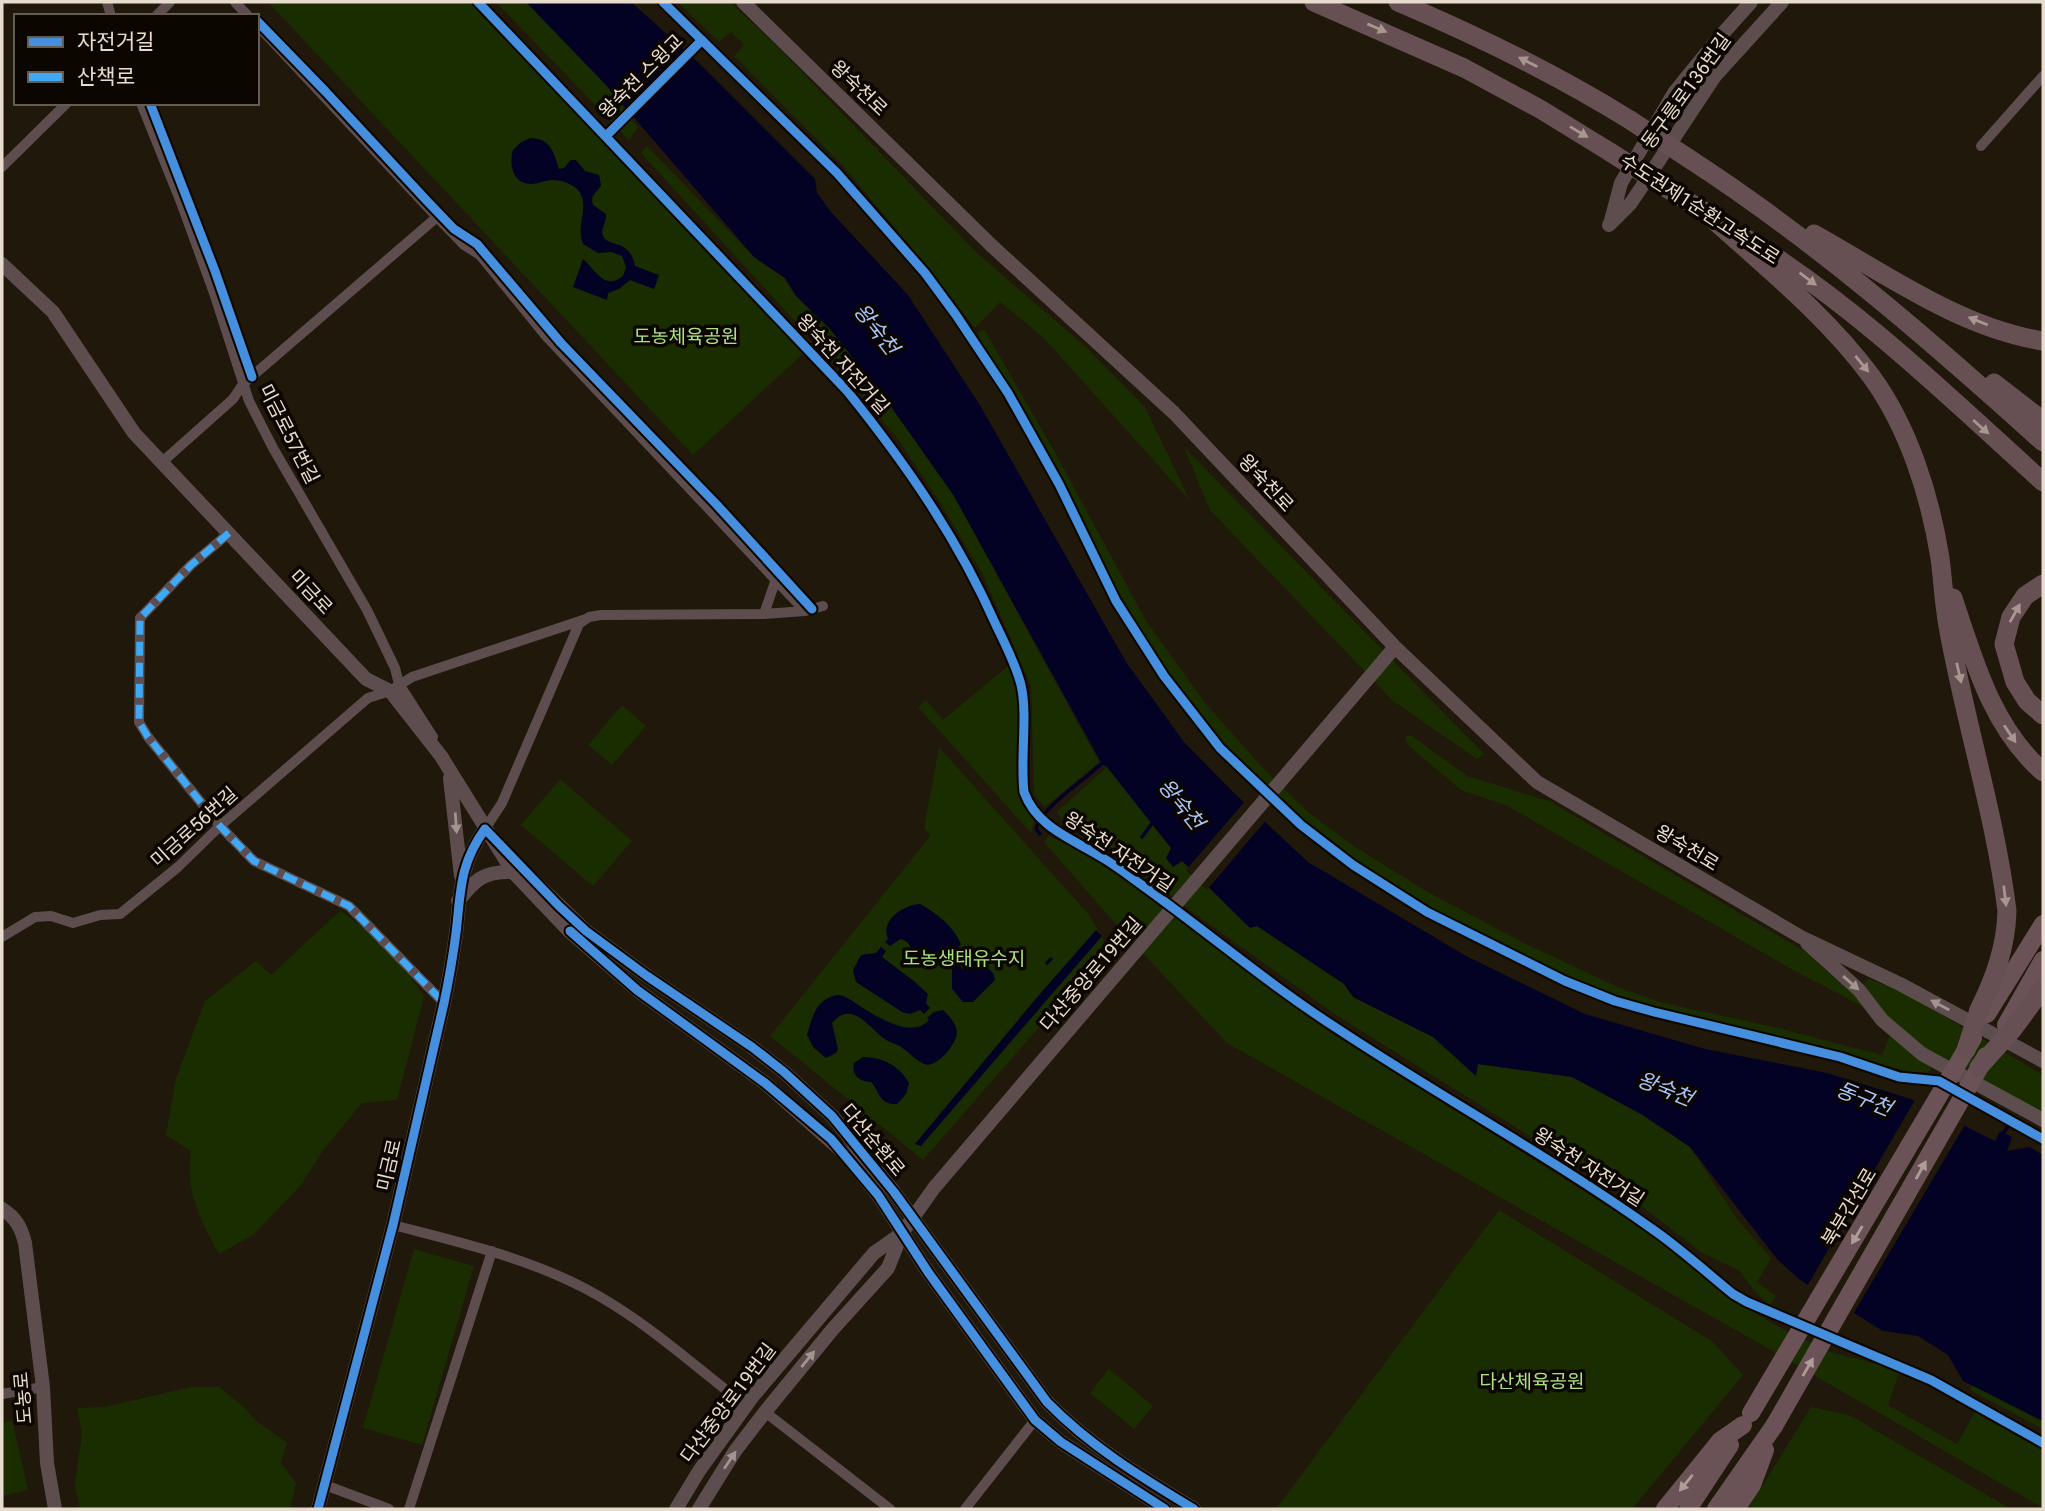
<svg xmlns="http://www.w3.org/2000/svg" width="2045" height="1511" viewBox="0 0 2045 1511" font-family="Roboto,'Noto Sans KR',sans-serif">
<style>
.green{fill:#1a2d01}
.water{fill:#030224}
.pier{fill:#20180b}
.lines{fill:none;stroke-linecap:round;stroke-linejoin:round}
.stream{stroke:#030224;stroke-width:3.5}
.minor{stroke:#5d4d4e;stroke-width:10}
.tertiary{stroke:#5d4d4e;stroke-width:14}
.trunk{stroke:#6a5256;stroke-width:18}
.motorway{stroke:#675053;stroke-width:19}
.trunk-bridge{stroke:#6a5256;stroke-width:18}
.motorway-bridge{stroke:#675053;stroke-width:19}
.quiet{stroke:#3fa9f5;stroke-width:7;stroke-dasharray:14 7;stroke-linecap:butt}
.cycleway-casing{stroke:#0c0601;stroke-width:13}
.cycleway{stroke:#468fdf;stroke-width:9}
.oneway{fill:#a89690}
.oneway2{fill:#a2948e}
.oneway3{fill:#af9e98}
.labels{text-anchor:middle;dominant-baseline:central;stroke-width:7;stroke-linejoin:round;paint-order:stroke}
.street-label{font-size:19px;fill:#e8dcce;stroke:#0c0601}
.park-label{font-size:19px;fill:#ace181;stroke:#0c0601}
.water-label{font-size:21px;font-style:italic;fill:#a7c5fa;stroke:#0c0601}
</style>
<rect width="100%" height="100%" fill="#20180b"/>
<path class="green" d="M 268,2 L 474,2 L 806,351 L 693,455 Z
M 496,2 L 526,2 L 606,85 L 638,127 L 629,140 Z
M 678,2 L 730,2 L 773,42 L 978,254 L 1085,346 L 1145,407 L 1190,501 L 1043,337 L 1000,302 L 975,328 L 932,272 L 843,166 L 734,56 L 744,45 L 731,32 L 719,42 Z
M 647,146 L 754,257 L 784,278 L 796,296 L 830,328 L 885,398 L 954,496 L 1099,762 L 1045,807 L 1034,795 L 1031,686 L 984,577 L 943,507 L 898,439 L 855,387 L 641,153 Z
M 984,329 L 1057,456 L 1146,621 L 1206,704 L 1263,768 L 1308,812 L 1352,845 L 1426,891 L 1522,942 L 1620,988 L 1660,1002 L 1778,1028 L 1882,1055 L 1890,1035 L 1934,1064 L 1929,1072 L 1910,1072 C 1867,1060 1825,1047 1783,1037 C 1734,1026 1683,1018 1635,1004 C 1585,988 1538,964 1492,940 C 1424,905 1353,867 1296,816 C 1241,768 1192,711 1152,651 C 1114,594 1088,533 1058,473 C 1034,426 1007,381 979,337 L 978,333 Z
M 1184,447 L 1484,754 L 1477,759 L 1393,701 L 1210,510 Z
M 1009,665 C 1012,673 1015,682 1017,691 C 1022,733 1005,782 1035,817 L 1031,833 L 918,707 L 926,700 L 943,720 Z
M 622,705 L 646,726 L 612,765 L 588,745 Z
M 1411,735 L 1467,776 L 1549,801 L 1811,955 C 1826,975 1851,985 1864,1007 L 1793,970 L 1508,806 L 1461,790 L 1409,746 L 1405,737 Z
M 939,747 L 1090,916 L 1108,948 L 923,1160 L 770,1036 L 931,835 L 924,829 Z
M 1107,767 L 1171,848 L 1173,867 L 1182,861 L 1250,928 L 1257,926 L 1344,984 L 1354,997 L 1433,1037 L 1476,1075 L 1477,1064 L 1572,1077 L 1642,1115 L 1690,1147 L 1737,1219 L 1771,1258 L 1757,1282 L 1776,1296 L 1770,1305 L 1755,1292 L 1740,1271 L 1701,1252 L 1639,1204 L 1339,1017 L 1194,913 L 1097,840 L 1069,829 L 1057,812 Z
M 560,779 L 632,841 L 593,886 L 521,825 Z
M 1049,836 L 1093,856 L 1328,1031 L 1648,1231 L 1734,1300 L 1775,1325 L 1831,1352 L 1900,1370 L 1888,1405 L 1957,1444 L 1976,1410 L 2043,1447 L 2043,1508 L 1755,1341 L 1227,1043 L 1121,930 L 1044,842 Z
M 340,911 C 373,932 404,963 424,997 L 397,1100 L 362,1103 L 324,1149 L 301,1185 L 253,1235 L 219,1254 C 200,1219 185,1192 191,1151 L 166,1135 L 176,1079 L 205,1001 L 256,961 L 271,975 Z
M 1868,979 L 1902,991 L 2043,1075 L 2043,1115 L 1914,1042 L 1882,1013 L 1864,984 Z
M 1499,1210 L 1713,1342 L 1743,1375 L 1632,1509 L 1276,1509 Z
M 414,1249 L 474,1266 L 422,1445 L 363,1428 Z
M 1109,1369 L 1153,1406 L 1134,1429 L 1090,1393 Z
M 1972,1385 L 2043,1422 L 2043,1429 L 1970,1390 Z
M 191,1387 L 219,1387 L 243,1406 L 255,1420 L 287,1443 L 281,1463 L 296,1483 L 290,1509 L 80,1509 L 75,1485 L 82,1434 L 77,1408 L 104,1407 Z
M 1811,1407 L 1849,1415 L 2011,1509 L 1748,1509 Z
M 12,1420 L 28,1490 L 2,1496 L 2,1423 Z"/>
<path class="water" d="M 526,2 L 631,2 L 699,63 L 815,179 L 817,193 L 831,212 L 908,295 L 981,407 L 1126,662 L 1184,742 L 1235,794 L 1308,862 L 1466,956 L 1585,1014 L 1705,1049 L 1827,1073 L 1911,1099 L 1995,1141 L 2000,1131 L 2012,1137 L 2007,1151 L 2030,1147 L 2043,1155 L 2043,1421 L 1963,1381 L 1948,1355 L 1918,1336 L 1883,1331 L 1800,1280 L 1777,1259 L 1690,1147 L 1643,1115 L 1572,1077 L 1478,1064 L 1476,1076 L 1433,1037 L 1353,997 L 1344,984 L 1257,926 L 1250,928 L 1182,861 L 1173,867 L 1166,858 L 1171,848 L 1107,767 L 1102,764 L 954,496 L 885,398 L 830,329 L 796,296 L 785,278 L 754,257 L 606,85 Z
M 530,138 C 551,138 554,153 559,169 L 564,168 L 571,160 L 576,160 L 585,171 L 599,175 L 601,185 C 597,194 590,193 593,205 L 606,214 C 607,222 600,230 603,236 C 608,248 630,238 635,266 L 659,275 L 654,289 L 630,280 L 619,289 L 608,293 L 607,300 L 573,287 L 583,259 C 596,270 604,291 623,276 L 626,267 L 622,256 L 611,252 L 598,253 L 583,244 C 575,223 591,206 578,190 C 573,184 561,180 553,180 C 545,180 538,184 531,184 C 512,183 509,164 513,150 L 520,143 Z
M 920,904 C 937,914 953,925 961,944 L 953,954 L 955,958 L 949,962 L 947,959 L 927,964 C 923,961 917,958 914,954 C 909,947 911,942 901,939 L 890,946 L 885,942 L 888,939 C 880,920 903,905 920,904 Z
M 1096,930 L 1102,936 L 921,1146 L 915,1144 L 1039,995 Z
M 881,947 L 886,951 L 882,957 L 915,982 L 928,994 L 926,1003 L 930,1008 L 924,1014 L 920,1010 L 910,1014 L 902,1012 L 856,982 L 853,970 L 861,955 L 876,953 Z
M 981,961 L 993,973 L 995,980 L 973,1002 L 963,1002 L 952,989 L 952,967 L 958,962 L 962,969 Z
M 837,995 L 844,996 C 865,1008 908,1043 929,1020 L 927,1018 L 934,1012 L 943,1010 C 949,1016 957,1024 957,1033 C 956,1044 937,1069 924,1064 C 915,1060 909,1052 901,1047 C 897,1044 891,1043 886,1040 C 870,1030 853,998 832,1023 L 838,1049 L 836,1053 L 826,1058 L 813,1047 L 807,1035 C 812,1017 816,999 837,995 Z
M 863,1057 C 882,1057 900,1066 909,1083 L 906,1094 L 897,1104 C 879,1105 880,1092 871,1082 C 859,1082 851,1074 854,1063 Z"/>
<path class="pier" d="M 1246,800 L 1267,819 L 1207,890 L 1186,870 Z
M 1916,1098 L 1966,1123 L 1852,1316 L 1806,1288 Z"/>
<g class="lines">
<path class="stream" d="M 1040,834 L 1036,829 C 1039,808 1089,778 1104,761
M 1142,837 L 1153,822
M 1047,963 L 1051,959
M 2002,1136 L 2008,1126"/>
<path class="minor" d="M 107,2 L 111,16
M 235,2 L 248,16
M 156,16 L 170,2
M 141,103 L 182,205 L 214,293 L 249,401 L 273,448 L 367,610 L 395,668 L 399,684 L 433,737
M 1981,146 L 2043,76
M 2,167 L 67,103
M 437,217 L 464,245 L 480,255 L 546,336 L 805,611
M 161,463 L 233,399 L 243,384 L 437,217 L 257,25
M 229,533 L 191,565 L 140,618 L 139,722 L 148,737 L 220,826 L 254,861 L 349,906 L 444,1003
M 764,614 L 776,579
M 485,829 L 502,803 L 579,624 L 589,617 L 601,615 L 764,614 L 805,611 L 823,606
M 2,937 L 35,917 L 51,916 L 73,923 L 100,915 L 120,914 L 178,867 L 220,826 L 368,698 L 390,691 L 412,677 L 586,619
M 393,1225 C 462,1243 534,1259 597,1295 C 645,1322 688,1360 731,1394
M 2,1394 L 43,1387
M 765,1412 L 890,1509
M 325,1485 L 389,1509
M 409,1509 L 492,1251
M 965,1509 L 1035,1420"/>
<path class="tertiary" d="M 743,2 L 992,246 L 1174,413 L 1395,647 L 1537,782 L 1801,937 L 1900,984 L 2043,1061
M 1610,224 L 1621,183 L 1674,93 L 1717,40 L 1751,2
M 1609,225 L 1631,203 L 1715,76 L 1782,2
M 2,264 L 53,312 L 134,433 L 366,679 L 390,691 L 441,756 L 513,872 L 569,931 L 637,990 L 765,1083 L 844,1153 L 878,1195 L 928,1272 L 1035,1420 L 1061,1442 L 1165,1509
M 450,778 L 461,876
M 532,879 L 586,931 L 647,976 L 752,1047 L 784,1072 L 832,1116 L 894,1192 L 1047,1402 C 1091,1447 1141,1477 1194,1509
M 458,901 C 475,880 483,871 513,872
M 1807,943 L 1859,990 L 1882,1020 L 1922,1054 L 2043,1120
M 2,1209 C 16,1218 21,1227 25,1243 L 43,1387 L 47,1463 L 55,1509
M 739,1414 L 731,1394 L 753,1396
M 318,1509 L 393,1225 L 444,1003 C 449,979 453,956 456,933 C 461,891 459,865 485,829
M 676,1509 L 699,1471 L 753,1396 L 874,1253 L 901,1234
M 699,1509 L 735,1451 L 765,1412 L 832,1330 L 888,1268 L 902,1233 L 934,1188 L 1395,647"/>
<path class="trunk" d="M 1987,1014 L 2043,924
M 2006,1025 L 2043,960
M 1665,1509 L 1720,1441 L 1743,1425
M 1688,1509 L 1730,1445
M 1716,1509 L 1774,1426
M 1736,1509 L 1752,1485 L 1765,1450"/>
<path class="motorway" d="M 1314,2 L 1464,68 L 1540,109 L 1610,152
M 1398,2 C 1478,36 1556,74 1630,120
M 1688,158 C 1816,241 1930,340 2043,442
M 1668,189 L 1715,218
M 1706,213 C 1763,265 1825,314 1871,376 C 1909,428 1930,496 1940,558 C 1943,581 1944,604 1948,626 C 1965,722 1995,814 2007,911 C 2006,947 1995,977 1979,1010
M 1814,234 C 1886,274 1960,328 2043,341
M 1749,240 C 1857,307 1949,397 2043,482
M 1994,383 L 2043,421
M 2043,584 L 2025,596 L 2011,617 L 2004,644 L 2015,682 L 2027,701 L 2043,715
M 1953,598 C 1974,661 1992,727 2043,772
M 2013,1029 L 2043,988"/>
<path class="trunk-bridge" d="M 1751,1413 L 1973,1038
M 1774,1426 L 1986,1056"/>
<path class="motorway-bridge" d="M 1630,120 L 1688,158
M 1610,152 L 1668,189
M 1966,1050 L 1979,1010
M 1979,1067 L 2013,1029"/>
<path class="quiet" d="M 229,533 L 191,565 L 140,618 L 139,722 L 148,737 L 220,826 L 254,861 L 349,906 L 444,1003"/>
<g class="cycleway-casing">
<path id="cycleway" d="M 478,2 L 847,391 C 906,464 958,539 996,625 C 1005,644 1016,665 1021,685 C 1028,715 1020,759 1024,792 C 1037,828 1073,839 1103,858 C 1118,867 1132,878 1146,888 C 1211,935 1271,986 1338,1029 C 1442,1098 1553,1158 1655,1231 C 1682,1250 1707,1273 1733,1294 L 1747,1302 L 1931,1380 L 2043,1443
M 663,2 L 837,173 L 925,273 L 956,315 L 1008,393 L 1059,484 L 1116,601 L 1164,676 L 1220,748 L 1301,825 L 1353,865 L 1427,912 L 1565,981 L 1615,1001 L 1654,1012 L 1840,1057 L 1899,1077 L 1939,1081 L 2043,1139
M 257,21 L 325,91 L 428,202 L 454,229 L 477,244 L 561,343 L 717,505 L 812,609
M 150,103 L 215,271 L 252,377
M 606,136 L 702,40
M 485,829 L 559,906 L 586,931 L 647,976 L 752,1047 L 784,1072 L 832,1116 L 894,1192 L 1047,1402 C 1091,1447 1141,1477 1194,1509
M 570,931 L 637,990 L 765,1083 L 831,1139 L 878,1195 L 928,1272 L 1035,1420 L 1061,1442 L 1165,1509
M 318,1509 L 393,1225 L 444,1003 C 449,979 453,956 456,933 C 461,891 459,865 485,829"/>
</g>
<use href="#cycleway" class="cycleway"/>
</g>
<defs><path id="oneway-solid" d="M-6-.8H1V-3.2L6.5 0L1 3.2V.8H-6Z" transform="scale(1.75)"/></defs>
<g class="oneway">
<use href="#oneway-solid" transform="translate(1377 28) rotate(23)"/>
<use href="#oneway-solid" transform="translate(1528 62) rotate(-153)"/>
<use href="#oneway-solid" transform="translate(1579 132) rotate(31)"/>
<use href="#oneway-solid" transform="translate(1808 279) rotate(37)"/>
<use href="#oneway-solid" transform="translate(1978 321) rotate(-158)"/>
<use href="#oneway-solid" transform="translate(1862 364) rotate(51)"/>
<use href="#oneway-solid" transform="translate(1981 427) rotate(42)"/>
<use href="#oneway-solid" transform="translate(2015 613) rotate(-61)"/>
<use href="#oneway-solid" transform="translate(1959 673) rotate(77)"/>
<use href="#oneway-solid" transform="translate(2010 734) rotate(56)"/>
<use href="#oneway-solid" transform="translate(2005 896) rotate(83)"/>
</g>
<g class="oneway2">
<use href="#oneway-solid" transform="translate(456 823) rotate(86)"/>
<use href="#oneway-solid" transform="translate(1851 983) rotate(41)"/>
<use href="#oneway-solid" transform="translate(1940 1005) rotate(-152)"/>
<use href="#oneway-solid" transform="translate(808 1359) rotate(-51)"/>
<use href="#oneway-solid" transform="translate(730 1460) rotate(-56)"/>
</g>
<g class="oneway3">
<use href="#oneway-solid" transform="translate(1921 1170) rotate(-61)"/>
<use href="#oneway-solid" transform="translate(1857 1235) rotate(121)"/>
<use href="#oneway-solid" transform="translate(1808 1367) rotate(-60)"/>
<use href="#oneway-solid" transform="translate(1686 1483) rotate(129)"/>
</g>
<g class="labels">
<g class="street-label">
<text transform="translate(641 76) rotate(-45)">왕숙천 스윙교</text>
<text transform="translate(859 88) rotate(44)">왕숙천로</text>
<text transform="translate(1686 91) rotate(-54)">동구릉로136번길</text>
<text transform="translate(1700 209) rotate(33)">수도권제1순환고속도로</text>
<text transform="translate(843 364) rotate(48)">왕숙천 자전거길</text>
<text transform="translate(289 434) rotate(63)">미금로57번길</text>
<text transform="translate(1266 483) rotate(47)">왕숙천로</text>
<text transform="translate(311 592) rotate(47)">미금로</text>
<text transform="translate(194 827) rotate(-42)">미금로56번길</text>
<text transform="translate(1687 848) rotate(31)">왕숙천로</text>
<text transform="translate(1119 852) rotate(34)">왕숙천 자전거길</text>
<text transform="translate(1091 974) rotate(-49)">다산중앙로19번길</text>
<text transform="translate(873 1140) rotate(50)">다산순환로</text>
<text transform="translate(389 1165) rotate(-77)">미금로</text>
<text transform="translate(1589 1167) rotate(33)">왕숙천 자전거길</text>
<text transform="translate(1849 1207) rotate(-59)">북부간선로</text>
<text transform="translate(23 1398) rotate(-95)">도농로</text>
<text transform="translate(728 1403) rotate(-53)">다산중앙로19번길</text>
</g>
<g class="park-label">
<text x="686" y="336">도농체육공원</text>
<text x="964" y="958">도농생태유수지</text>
<text x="1532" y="1381">다산체육공원</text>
</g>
<g class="water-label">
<text transform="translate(876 329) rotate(52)">왕숙천</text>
<text transform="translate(1181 804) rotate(51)">왕숙천</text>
<text transform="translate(1665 1089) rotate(22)">왕숙천</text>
<text transform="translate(1864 1099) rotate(22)">동구천</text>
</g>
</g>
<rect width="2045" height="1511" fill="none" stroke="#e8dcce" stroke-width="7"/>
<rect x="14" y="14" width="245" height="91" fill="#0c0601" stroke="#645c53" stroke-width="2"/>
<rect x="28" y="37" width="35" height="10" fill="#468fdf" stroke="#645c53" stroke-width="2"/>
<text x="77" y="49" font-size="21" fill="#e8dcce">자전거길</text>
<rect x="28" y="72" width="35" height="10" fill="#3fa9f5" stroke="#645c53" stroke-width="2"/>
<text x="77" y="84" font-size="21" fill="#e8dcce">산책로</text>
</svg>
